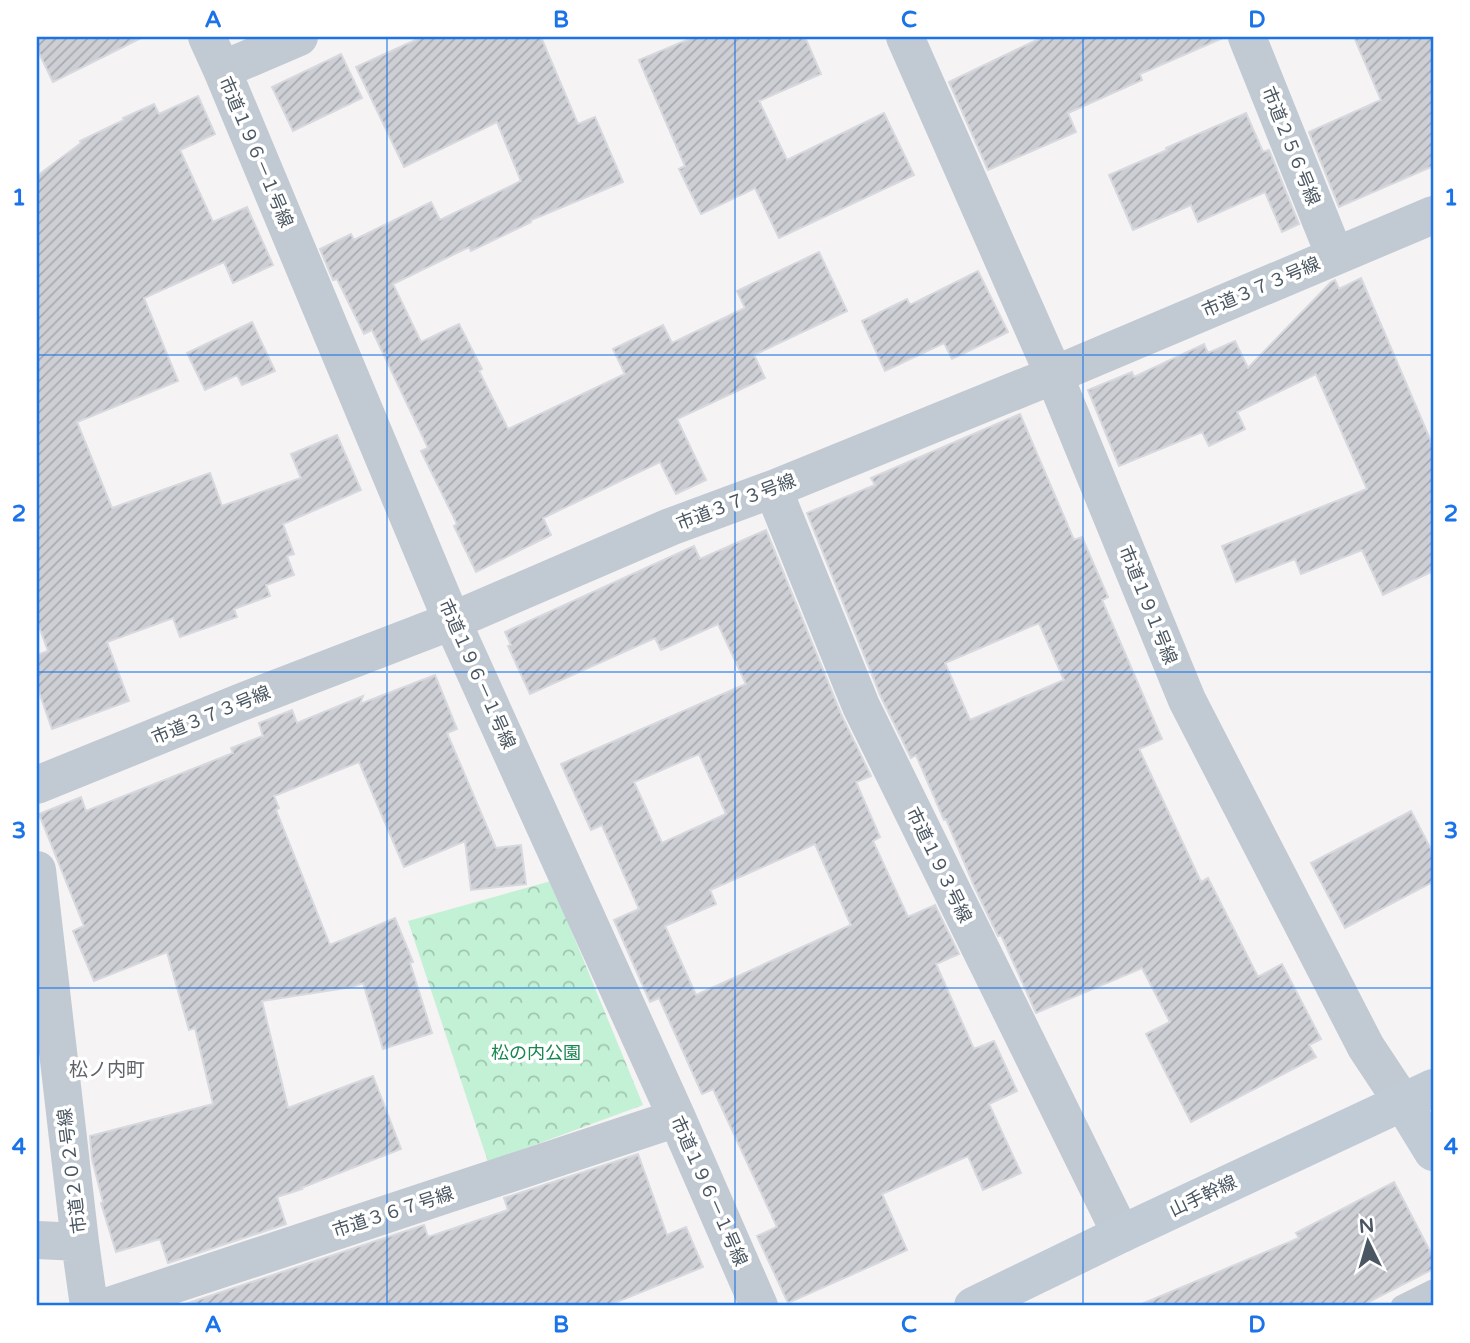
<svg xmlns="http://www.w3.org/2000/svg" width="1470" height="1343" viewBox="0 0 1470 1343" font-family="'Varela Round','Noto Sans JP',sans-serif">
<style>
.forest{fill:url(#forest-crowns)}
.building{fill:url(#building-hatch);stroke:#d7d9de;stroke-width:2;fill-rule:evenodd}
.lines{fill:none;stroke-linecap:round;stroke-linejoin:round}
.lane{stroke:#c1cad2;stroke-width:21}
.street{stroke:#c1cad2;stroke-width:38}
.secondary{stroke:#c1cbd6;stroke-width:38}
.grid{fill:none;stroke:#1a73e8;stroke-width:2;stroke-opacity:0.55}
.labels{text-anchor:middle;dominant-baseline:central;stroke-width:7;stroke-linejoin:round;paint-order:stroke}
.street-label{font-size:18px;fill:#4a5661;stroke:#fff}
.park-label{font-size:18px;fill:#17864f;stroke:#fff}
.neighbourhood-label{font-size:19px;fill:#5f6368;stroke:#fff}
.neatline{fill:none;stroke:#1a73e8;stroke-width:2.5}
.grid-label{font-size:23px;text-anchor:middle;font-weight:bold;fill:#1a73e8}
</style>
<defs>
<pattern id="forest-crowns" width="20" height="18" patternUnits="userSpaceOnUse" patternTransform="scale(1.75)"><rect width="20" height="18" fill="#c3f1d5"/><path d="M2 6a3 3 0 1 1 6 0M12 15a3 3 0 1 1 6 0" fill="none" stroke="#a0c6b0"/></pattern>
<pattern id="building-hatch" width="6" height="6" patternUnits="userSpaceOnUse" patternTransform="scale(1.75)"><rect width="6" height="6" fill="#cdcfd5"/><path d="M-1 1l2-2M0 6l6-6M5 7l2-2" fill="none" stroke="#a8abb0"/></pattern>
</defs>
<rect width="100%" height="100%" fill="#f5f3f3"/>
<path class="forest" d="M 551,881 L 643,1105 L 488,1162 L 408,921 Z"/>
<path class="building" d="M 37,37 L 143,37 L 53,82 L 37,49 Z
M 422,37 L 541,37 L 578,124 L 595,117 L 623,182 L 531,220 L 531,222 L 471,251 L 469,247 L 393,284 L 421,342 L 459,324 L 482,369 L 479,371 L 508,429 L 625,374 L 613,349 L 663,325 L 672,343 L 745,308 L 737,291 L 819,252 L 847,311 L 754,355 L 765,378 L 677,419 L 706,480 L 676,494 L 660,462 L 543,518 L 551,535 L 476,572 L 454,526 L 457,524 L 421,451 L 428,448 L 372,330 L 364,334 L 337,279 L 333,280 L 320,249 L 351,234 L 354,240 L 431,202 L 440,220 L 521,181 L 497,122 L 404,167 L 356,67 Z
M 694,37 L 805,37 L 821,74 L 759,101 L 787,160 L 884,113 L 914,175 L 779,238 L 755,188 L 701,214 L 679,169 L 685,166 L 639,60 Z
M 1043,37 L 1225,37 L 1140,74 L 1142,80 L 1068,113 L 1076,132 L 988,170 L 949,82 Z
M 1354,37 L 1433,37 L 1433,166 L 1339,207 L 1309,132 L 1381,100 Z
M 341,54 L 362,98 L 293,131 L 272,87 Z
M 198,96 L 215,134 L 180,150 L 213,222 L 247,207 L 273,265 L 233,283 L 224,262 L 144,298 L 178,381 L 77,422 L 112,508 L 210,473 L 222,506 L 301,478 L 291,454 L 337,435 L 361,490 L 283,524 L 294,554 L 287,556 L 294,575 L 266,585 L 270,596 L 234,609 L 237,617 L 180,637 L 173,618 L 107,642 L 129,701 L 52,729 L 37,686 L 37,655 L 48,651 L 37,621 L 37,176 L 81,143 L 80,141 L 124,120 L 123,118 L 154,104 L 159,114 Z
M 1246,113 L 1263,152 L 1269,150 L 1299,224 L 1282,232 L 1265,192 L 1198,222 L 1191,205 L 1133,230 L 1109,175 L 1167,150 L 1166,148 Z
M 978,271 L 1008,332 L 952,359 L 944,343 L 885,371 L 862,321 L 907,299 L 910,305 Z
M 1361,278 L 1433,446 L 1433,571 L 1383,595 L 1362,550 L 1301,574 L 1295,559 L 1236,582 L 1222,546 L 1367,489 L 1316,374 L 1237,412 L 1245,429 L 1209,446 L 1202,432 L 1119,466 L 1088,390 L 1132,372 L 1134,377 L 1204,344 L 1208,353 L 1235,341 L 1248,368 L 1331,282 L 1335,280 L 1339,289 Z
M 252,322 L 275,371 L 242,385 L 237,375 L 205,390 L 187,353 Z
M 1020,414 L 1074,540 L 1082,537 L 1108,597 L 1102,600 L 1162,739 L 1139,749 L 1201,882 L 1208,878 L 1258,977 L 1282,964 L 1321,1039 L 1309,1045 L 1316,1057 L 1191,1122 L 1146,1034 L 1170,1022 L 1142,968 L 1036,1013 L 1001,935 L 998,936 L 975,888 L 946,819 L 944,820 L 916,755 L 911,758 L 881,697 L 807,513 L 875,485 L 871,478 ZM 1039,623 L 1064,680 L 970,720 L 945,663 Z
M 766,530 L 841,714 L 871,776 L 856,782 L 880,837 L 873,841 L 908,917 L 935,905 L 959,954 L 936,964 L 974,1049 L 994,1041 L 1017,1091 L 989,1104 L 1021,1173 L 983,1190 L 968,1156 L 882,1194 L 907,1250 L 788,1303 L 757,1236 L 777,1227 L 713,1089 L 702,1094 L 659,998 L 650,1002 L 614,920 L 639,909 L 602,825 L 591,830 L 561,764 L 746,684 L 718,624 L 661,650 L 655,638 L 530,694 L 508,646 L 511,645 L 505,632 L 694,546 L 700,559 ZM 699,754 L 726,814 L 662,843 L 634,782 ZM 815,844 L 851,925 L 696,995 L 665,926 L 716,904 L 710,890 Z
M 435,675 L 457,729 L 447,733 L 496,848 L 521,845 L 526,884 L 471,890 L 465,841 L 404,867 L 359,762 L 274,796 L 279,808 L 276,810 L 330,945 L 395,918 L 413,962 L 410,963 L 432,1033 L 383,1049 L 363,983 L 352,987 L 262,1001 L 288,1108 L 373,1076 L 401,1149 L 301,1188 L 302,1189 L 277,1197 L 286,1224 L 168,1263 L 160,1239 L 116,1252 L 101,1203 L 103,1202 L 92,1159 L 90,1136 L 213,1104 L 195,1028 L 189,1030 L 167,952 L 94,981 L 73,931 L 84,926 L 39,814 L 81,797 L 86,811 L 233,753 L 231,748 L 263,736 L 259,723 L 292,710 L 297,723 L 363,696 L 360,704 Z
M 1411,811 L 1433,853 L 1433,882 L 1345,928 L 1311,863 Z
M 638,1154 L 667,1235 L 686,1227 L 703,1267 L 607,1306 L 182,1306 L 182,1305 L 424,1225 L 428,1237 L 508,1210 L 504,1198 Z
M 1394,1182 L 1433,1257 L 1433,1269 L 1361,1306 L 1137,1306 L 1299,1238 L 1296,1233 Z"/>
<g class="lines">
<path class="lane" d="M 1401,1306 L 1433,1290"/>
<path class="street" d="M 207,37 L 222,70 L 452,621 L 677,1118 L 759,1306
M 905,37 L 1054,375 L 1187,700 L 1366,1047 L 1403,1103
M 1247,37 L 1335,256
M 222,70 L 299,37
M 773,489 L 861,706 L 1121,1234
M 37,785 L 239,703 L 452,621 L 670,527 L 773,489 L 1054,375 L 1433,215
M 37,870 L 80,1242 L 89,1306
M 37,1240 L 80,1242
M 109,1306 L 677,1118"/>
<path class="secondary" d="M 1403,1103 L 1433,1152
M 973,1306 L 1121,1234 L 1433,1088"/>
</g>
<path class="grid" d="M 387,37 L 387,1306M 735,37 L 735,1306M 1083,37 L 1083,1306M 37,355 L 1433,355M 37,672 L 1433,672M 37,988 L 1433,988"/>
<g class="labels">
<g class="street-label">
<text transform="translate(1291 146) rotate(68)">市道２５６号線</text>
<text transform="translate(256 152) rotate(67)">市道１９６－１号線</text>
<text transform="translate(1261 287) rotate(-23)">市道３７３号線</text>
<text transform="translate(736 502) rotate(-21)">市道３７３号線</text>
<text transform="translate(1148 605) rotate(68)">市道１９１号線</text>
<text transform="translate(477 674) rotate(66)">市道１９６－１号線</text>
<text transform="translate(211 715) rotate(-22)">市道３７３号線</text>
<text transform="translate(939 865) rotate(64)">市道１９３号線</text>
<text transform="translate(72 1171) rotate(-97)">市道２０２号線</text>
<text transform="translate(709 1191) rotate(66)">市道１９６－１号線</text>
<text transform="translate(1203 1196) rotate(-25)">山手幹線</text>
<text transform="translate(393 1212) rotate(-18)">市道３６７号線</text>
</g>
<g class="park-label">
<text x="536" y="1053">松の内公園</text>
</g>
<g class="neighbourhood-label">
<text x="107" y="1070">松ノ内町</text>
</g>
</g>
<rect width="1470" height="1343" fill="none" stroke="#ffffff" stroke-width="77"/>
<g transform="translate(1368 1242) rotate(355)" stroke="#ffffff" stroke-width="5" paint-order="stroke">
<path d="M0-5L12 26L0 18L-12 26Z" fill="#4a5661"/>
<text y="-10" font-size="19" font-weight="bold" text-anchor="middle" fill="#4a5661">N</text>
</g>
<rect x="38" y="38" width="1394" height="1266" class="neatline"/>
<g class="grid-label">
<text x="213" y="27">A</text>
<text x="561" y="27">B</text>
<text x="909" y="27">C</text>
<text x="1257" y="27">D</text>
<text x="19" y="205">1</text>
<text x="1451" y="205">1</text>
<text x="19" y="521">2</text>
<text x="1451" y="521">2</text>
<text x="19" y="838">3</text>
<text x="1451" y="838">3</text>
<text x="19" y="1154">4</text>
<text x="1451" y="1154">4</text>
<text x="213" y="1332">A</text>
<text x="561" y="1332">B</text>
<text x="909" y="1332">C</text>
<text x="1257" y="1332">D</text>
</g>
</svg>
